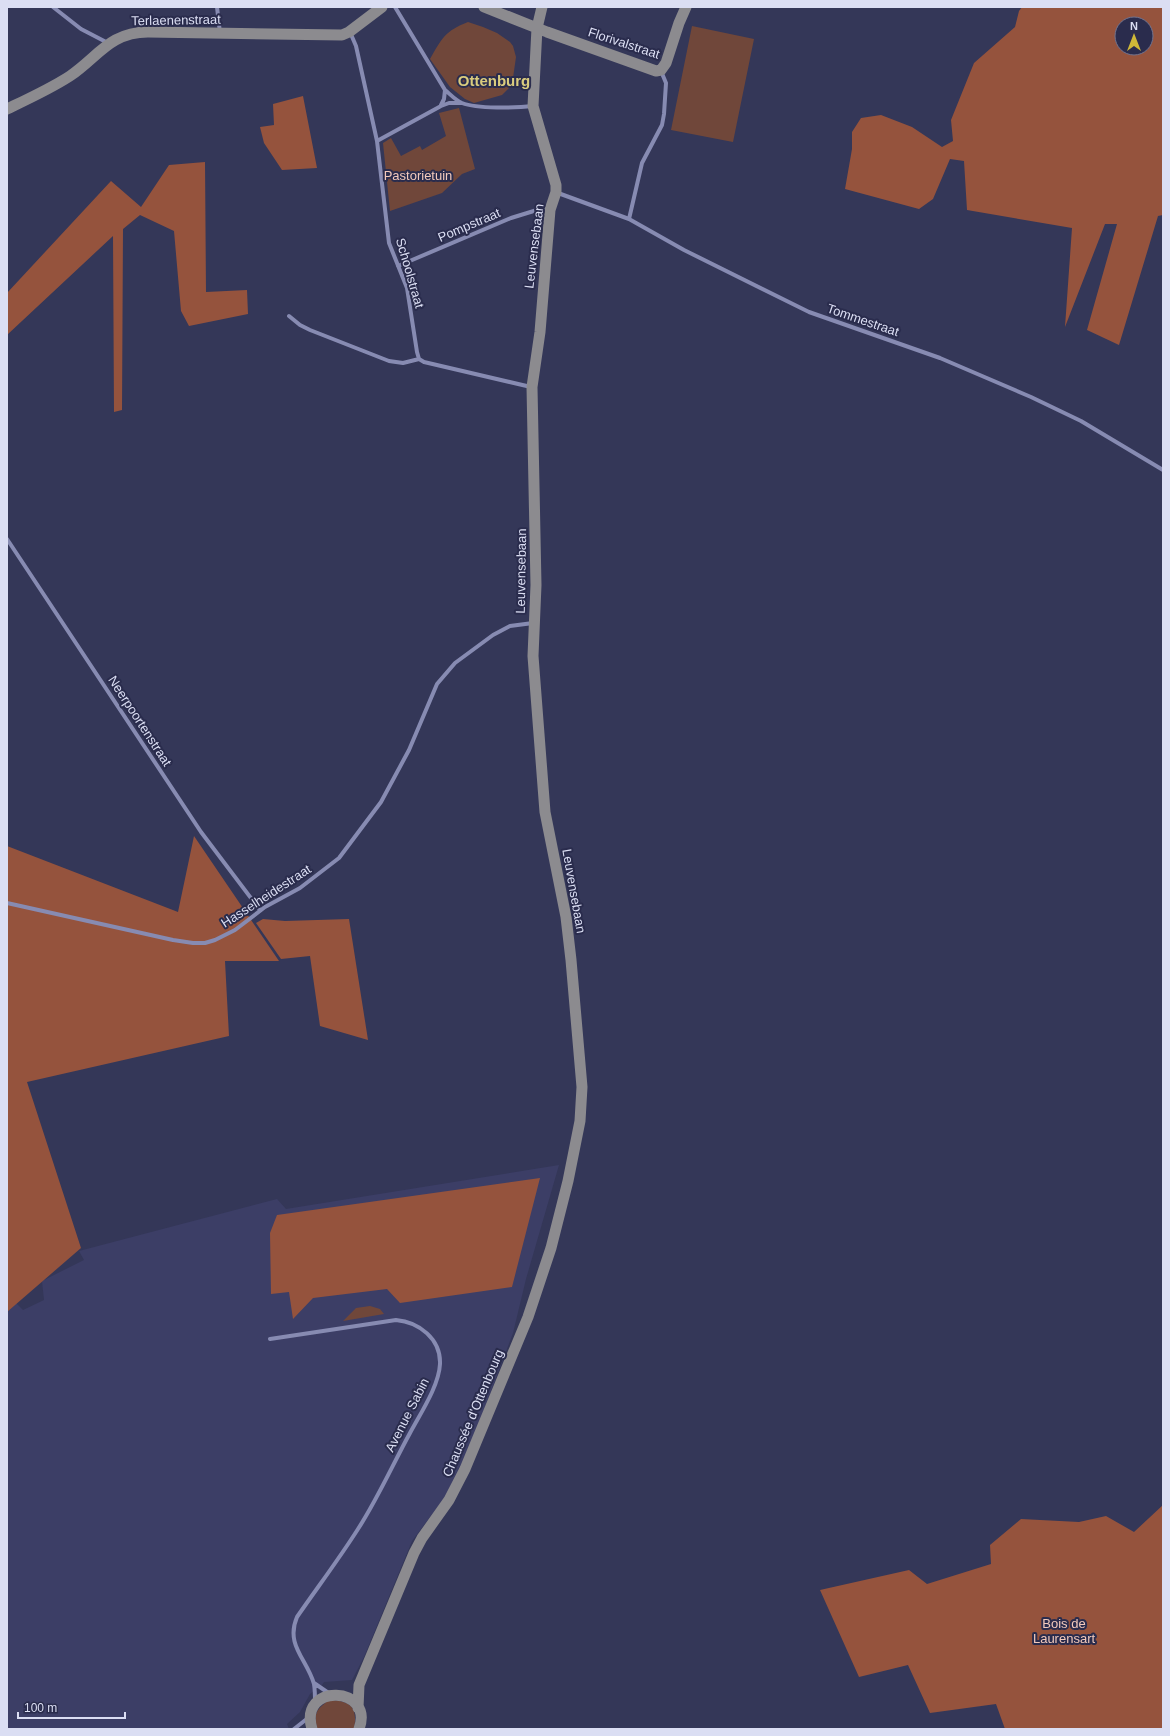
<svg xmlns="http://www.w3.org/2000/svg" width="1170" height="1736" viewBox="0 0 1170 1736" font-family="Helvetica,sans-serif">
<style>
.built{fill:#3c3e66}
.green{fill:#70473a}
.forest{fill:#95533d;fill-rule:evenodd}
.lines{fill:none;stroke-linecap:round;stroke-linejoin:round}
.street{stroke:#878bb2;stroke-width:4}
.secondary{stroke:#8c8b8f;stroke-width:11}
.labels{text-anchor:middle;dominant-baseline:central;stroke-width:4;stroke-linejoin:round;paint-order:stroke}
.street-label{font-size:13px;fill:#dbdef3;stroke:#2a2c4d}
.park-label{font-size:13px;fill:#f3cabc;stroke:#2a2c4d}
.quarter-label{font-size:15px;font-weight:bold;fill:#dacc7e;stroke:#2a2c4d}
</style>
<rect width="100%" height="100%" fill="#343758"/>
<path class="built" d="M 559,1165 L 526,1279 L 513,1333 L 457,1481 L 412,1541 L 364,1657 L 352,1680 L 324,1682 L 322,1685 L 310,1694 L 300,1712 L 287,1724 L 289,1729 L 7,1729 L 7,1304 L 11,1298 L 23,1310 L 44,1300 L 42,1281 L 84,1260 L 79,1251 L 277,1199 L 286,1209 Z"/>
<path class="green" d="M 468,22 L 483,27 L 497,33 L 510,42 L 513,46 L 516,57 L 512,85 L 502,95 L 474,103 L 465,99 L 450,87 L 430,59 C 442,38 445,31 468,22 Z
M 692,26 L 754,39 L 733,142 L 671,130 Z
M 459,108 L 475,169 L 462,174 L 442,193 L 390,211 L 383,143 L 391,138 L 401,156 L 420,146 L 422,150 L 446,136 L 439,113 Z
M 370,1306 L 380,1309 L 384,1314 L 343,1321 L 356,1308 Z
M 329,1700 C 351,1701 358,1707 354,1729 L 317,1729 C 314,1712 316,1710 329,1700 Z"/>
<path class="forest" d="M 1022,7 L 1163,7 L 1163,215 L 1158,216 L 1119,345 L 1087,330 L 1117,224 L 1105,224 L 1065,327 L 1072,228 L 967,210 L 964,161 L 950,159 L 933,199 L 919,209 L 845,189 L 852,149 L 852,132 L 861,118 L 881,115 L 912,127 L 942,147 L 953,141 L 951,120 L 974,63 L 1015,27 L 1019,11 ZM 1122,24 L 1146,24 L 1146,48 L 1122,48 Z
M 303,96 L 317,168 L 282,170 L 264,143 L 260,127 L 274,125 L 273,104 Z
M 205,162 L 206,292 L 247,290 L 248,314 L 189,326 L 181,311 L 174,231 L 140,215 L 123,229 L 122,410 L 114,412 L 113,236 L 7,335 L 7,293 L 111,181 L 141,207 L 169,165 Z
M 194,836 L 279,961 L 225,961 L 229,1036 L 27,1082 L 81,1248 L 7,1312 L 7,846 L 178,912 Z
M 263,919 L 285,921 L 349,919 L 368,1040 L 320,1026 L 310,956 L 281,959 L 256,923 Z
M 540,1178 L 512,1287 L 400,1303 L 387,1289 L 313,1298 L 293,1319 L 289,1292 L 271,1294 L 270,1233 L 277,1215 Z
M 1163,1505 L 1163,1729 L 1005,1729 L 996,1704 L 930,1713 L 908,1665 L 859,1677 L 820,1590 L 909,1570 L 927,1584 L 991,1564 L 990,1545 L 1021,1519 L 1079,1522 L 1106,1516 L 1134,1532 Z"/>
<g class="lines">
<path class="street" d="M 53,7 L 81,29 L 108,43
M 217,7 L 220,33
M 395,7 L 445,90 C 450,94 455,100 462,103 C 477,109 516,108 533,106
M 350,32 L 356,46 L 377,141 L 389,243 L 407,288 L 417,352 L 419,359 L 424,362 L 531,387
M 441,105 L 444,99 L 445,90
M 377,141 L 441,106 L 449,103 L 461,103
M 558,193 L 629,219 L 684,250 L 809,312 L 940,358 L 1031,397 L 1081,421 L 1163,470
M 629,219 L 642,163 L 662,125 L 664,114 L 666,83 L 661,71
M 398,266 L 511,218 L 537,210 L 549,210
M 289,316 L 300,325 L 310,330 L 389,361 L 403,363 L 419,359
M 7,539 L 201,832 L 260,910
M 7,903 L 173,940 L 193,943 L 205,943 L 215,940 L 235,930 L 265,907 L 300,888 L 339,858 L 381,802 L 409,750 L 437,684 L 455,663 L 493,635 L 510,626 L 533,623
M 270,1339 L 396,1320 C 419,1322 441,1339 440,1364 C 439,1386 420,1414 410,1433 C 393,1464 377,1500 358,1529 C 339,1559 317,1588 297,1617 C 285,1645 307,1659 314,1684 C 315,1690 315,1696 315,1703
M 314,1683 L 330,1694
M 294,1729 L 308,1718"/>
<path class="secondary" d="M 484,7 L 547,32 L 656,71 L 661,70 L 666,63 L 679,23 L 686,7
M 7,109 C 28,99 50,89 70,76 C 98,57 110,32 148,32 L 342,35 L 349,32 L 382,7
M 358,1708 L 359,1685 L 414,1553 L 422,1538 L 449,1500 L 465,1469 L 528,1317 L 551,1248 L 568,1181 L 580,1121 L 582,1087 L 571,960 L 566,917 L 545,812 L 533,656 L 536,585 L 532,387 L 540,332 L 550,210 L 556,192 L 556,185 L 533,106 L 537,28 L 542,7
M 312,1729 C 298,1682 375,1686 359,1729"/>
</g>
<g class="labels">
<g class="street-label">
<text transform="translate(176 20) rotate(-1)">Terlaenenstraat</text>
<text transform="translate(624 43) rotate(18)">Florivalstraat</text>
<text transform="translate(469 225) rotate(-23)">Pompstraat</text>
<text transform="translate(534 246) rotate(-83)">Leuvensebaan</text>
<text transform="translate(410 273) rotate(74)">Schoolstraat</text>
<text transform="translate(863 320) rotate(19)">Tommestraat</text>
<text transform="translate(521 571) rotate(-89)">Leuvensebaan</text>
<text transform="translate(140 721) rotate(57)">Neerpoortenstraat</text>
<text transform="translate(574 891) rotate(80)">Leuvensebaan</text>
<text transform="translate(266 896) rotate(-33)">Hasselheidestraat</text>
<text transform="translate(473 1413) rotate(-67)">Chaussée d'Ottenbourg</text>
<text transform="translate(407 1415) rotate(-63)">Avenue Sabin</text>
</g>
<g class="park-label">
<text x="418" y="175">Pastorietuin</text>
<text x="1064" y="1623">Bois de<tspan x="1064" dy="15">Laurensart</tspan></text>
</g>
<g class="quarter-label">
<text x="494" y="80">Ottenburg</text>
</g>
</g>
<rect width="1170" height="1736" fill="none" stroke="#dbdef3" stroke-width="16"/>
<g transform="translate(1134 36)"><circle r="19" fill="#2a2c4d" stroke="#71738f"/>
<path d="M0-3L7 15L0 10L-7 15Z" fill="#ceb838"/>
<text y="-6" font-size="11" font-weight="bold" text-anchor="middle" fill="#dbdef3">N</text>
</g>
<path d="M18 1712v6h107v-6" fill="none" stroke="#dbdef3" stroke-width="2"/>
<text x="24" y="1712" font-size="12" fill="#dbdef3" stroke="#2a2c4d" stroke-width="3" paint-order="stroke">100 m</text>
</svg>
